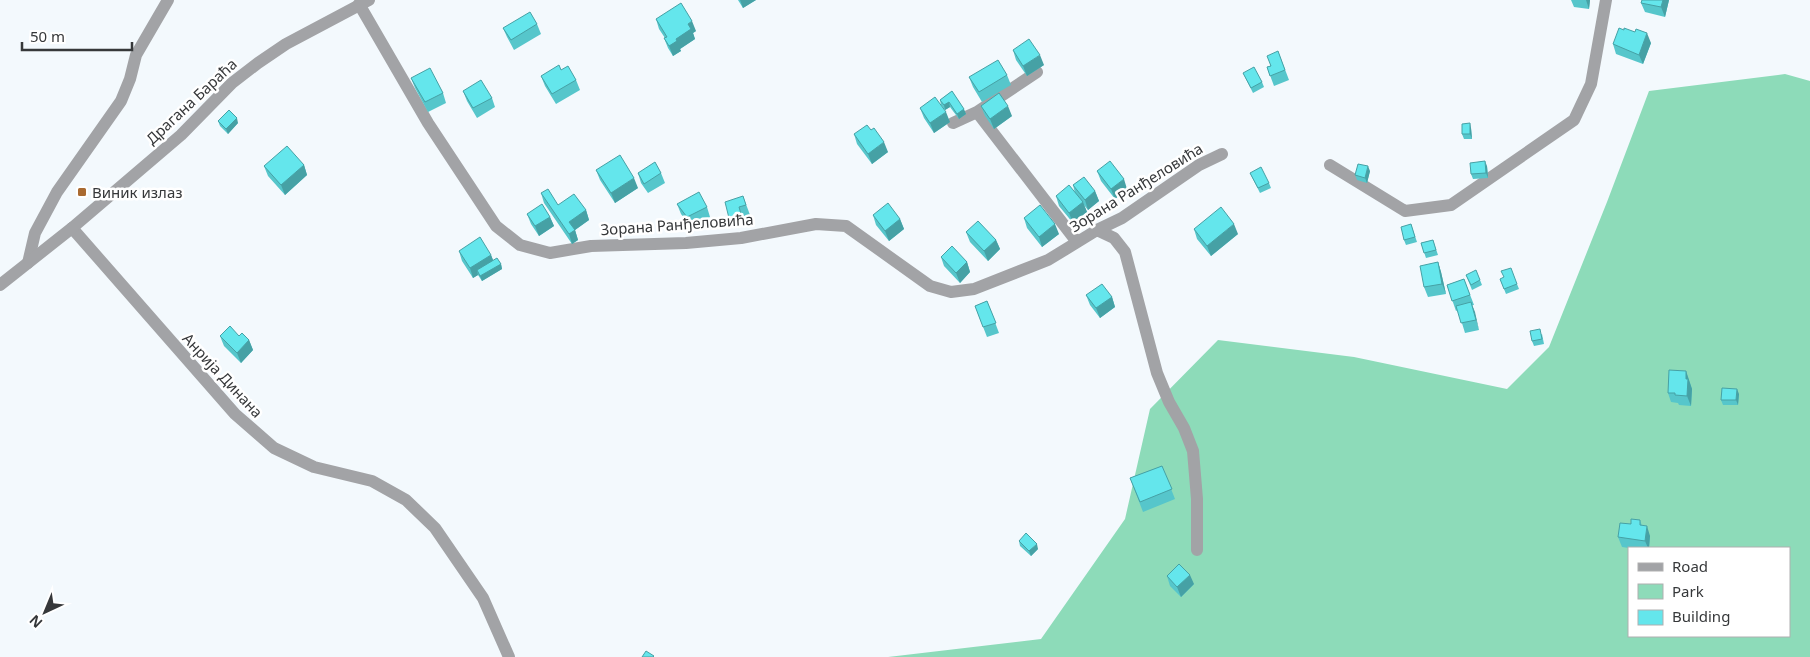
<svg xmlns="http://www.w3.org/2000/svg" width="1810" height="657" viewBox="0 0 1810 657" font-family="'Noto Sans',sans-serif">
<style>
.green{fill:#8ddbb9;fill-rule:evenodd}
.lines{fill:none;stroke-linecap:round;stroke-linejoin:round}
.minor{stroke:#a2a3a6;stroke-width:12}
.tertiary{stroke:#a2a3a6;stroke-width:12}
.wall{fill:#56c6cb}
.shaded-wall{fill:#46a1a5}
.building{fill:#64e6ec;stroke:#46a1a5}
.poi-dot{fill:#a96a31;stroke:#fff;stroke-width:2}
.labels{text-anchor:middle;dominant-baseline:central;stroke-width:5;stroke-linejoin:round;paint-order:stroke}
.street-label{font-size:15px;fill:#36383a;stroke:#fff}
.poi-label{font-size:15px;fill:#36383a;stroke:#fff;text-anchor:start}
</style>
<rect width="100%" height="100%" fill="#f3f9fd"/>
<path class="green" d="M 1785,74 L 1810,81 L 1810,657 L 888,657 L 1041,639 L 1125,519 L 1150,409 L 1218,340 L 1354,357 L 1507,389 L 1549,347 L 1607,202 L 1649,91 ZM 1629,548 L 1789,548 L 1789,636 L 1629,636 Z"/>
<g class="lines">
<path class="minor" d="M 359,4 L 428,123 L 496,226 L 520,245 L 550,253 L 591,246 L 686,243 L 741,238 L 816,224 L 846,226 L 930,286 L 951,292 L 974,289 L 1048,260 L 1097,230 L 1122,218 L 1199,165 L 1222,154
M 977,112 L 1077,242
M 953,123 L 977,112 L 1037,72
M 1330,165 L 1405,211 L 1451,205 L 1574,120 L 1591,84 L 1606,0
M 72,228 L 235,414 L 274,448 L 314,467 L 372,481 L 406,500 L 435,528 L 483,598 L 509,657
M 1097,230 L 1114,238 L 1125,252 L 1157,373 L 1169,402 L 1184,428 L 1193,451 L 1197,499 L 1197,550
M 28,263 L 35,233 L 57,192 L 121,101 L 130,79 L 136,55 L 168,0"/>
<path class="tertiary" d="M 0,285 L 72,228 L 181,135 L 232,83 L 258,63 L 286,44 L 369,0"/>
</g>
<path class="wall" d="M 738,0 L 756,0 L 743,8 Z
M 1571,0 L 1590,0 L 1589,9 L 1574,7 Z
M 1642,0 L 1669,0 L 1665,17 L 1645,12 L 1641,3 Z
M 656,19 L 696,31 L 693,33 L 695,39 L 680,49 L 681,51 L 673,56 L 668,48 L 664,38 L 665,38 L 659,29 Z
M 537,24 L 541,34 L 514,50 L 507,37 L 503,28 Z
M 1624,30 L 1651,43 L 1643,64 L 1616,54 L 1613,44 Z
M 1013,50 L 1044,65 L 1027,76 L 1016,60 Z
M 1278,51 L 1289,80 L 1274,86 L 1267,67 L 1270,66 Z
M 561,70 L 576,80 L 580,90 L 556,104 L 545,86 L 541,76 Z
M 1243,73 L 1262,82 L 1264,87 L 1253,93 Z
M 1007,75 L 1011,85 L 982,102 L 973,87 L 969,77 Z
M 411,78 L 443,93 L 446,103 L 428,112 L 415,88 Z
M 463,91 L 492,98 L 495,107 L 477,118 L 467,101 Z
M 952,91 L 966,114 L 959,119 L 950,107 L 945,110 L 941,105 L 940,100 Z
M 981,106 L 1012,116 L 994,129 L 985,116 Z
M 920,108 L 950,122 L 934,133 L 924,118 Z
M 218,121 L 238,123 L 228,134 L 220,126 Z
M 1471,128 L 1472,139 L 1464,139 L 1462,134 Z
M 854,134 L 888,152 L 872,164 L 857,144 Z
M 304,165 L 307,175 L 285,195 L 268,176 L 264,166 Z
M 1487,166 L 1488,178 L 1473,179 L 1471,174 Z
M 596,170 L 638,188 L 615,203 L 600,180 Z
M 1097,171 L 1127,189 L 1115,199 L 1101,181 Z
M 1370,171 L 1367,183 L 1357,180 L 1355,175 Z
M 638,173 L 661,173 L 665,183 L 648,193 L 641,183 Z
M 1250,173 L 1269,183 L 1271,188 L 1260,193 Z
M 1073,185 L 1095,191 L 1099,201 L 1088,210 L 1084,205 L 1087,212 L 1073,223 L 1059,206 L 1056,196 L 1075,193 Z
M 541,193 L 558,205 L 586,210 L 589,220 L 575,230 L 578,240 L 572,244 L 544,203 Z
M 743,196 L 750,215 L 742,217 L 745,224 L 733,228 L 729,218 Z
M 677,204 L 707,207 L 710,217 L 691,227 L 681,214 Z
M 527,214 L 550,217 L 554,226 L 539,236 L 531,224 Z
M 873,215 L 900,219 L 904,229 L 889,241 L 876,225 Z
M 1024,218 L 1059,234 L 1042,247 L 1027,228 Z
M 1411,224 L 1417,242 L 1406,245 L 1404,240 Z
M 1194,229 L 1238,234 L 1211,256 L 1197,239 Z
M 966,232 L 996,240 L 1000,249 L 988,261 L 970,242 Z
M 1433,240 L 1438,255 L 1426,258 L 1421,243 Z
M 459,251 L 491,255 L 493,260 L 501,264 L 502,269 L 482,281 L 478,275 L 473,278 L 462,261 Z
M 941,257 L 967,262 L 970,272 L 960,283 L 944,266 Z
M 1438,262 L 1441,272 L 1446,294 L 1428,297 L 1424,287 Z
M 1466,275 L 1480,280 L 1482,285 L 1472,290 Z
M 1464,279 L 1474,305 L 1472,305 L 1479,330 L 1465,333 L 1458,310 L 1456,311 L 1447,285 Z
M 1500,279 L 1517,284 L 1519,289 L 1506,294 Z
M 1086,295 L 1112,297 L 1115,307 L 1100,318 L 1090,305 Z
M 987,301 L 999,333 L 987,337 L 975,306 Z
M 1542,334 L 1544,344 L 1534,346 L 1532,341 Z
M 220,336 L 239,336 L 249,340 L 253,350 L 241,363 L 224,346 Z
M 1686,371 L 1692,389 L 1691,406 L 1679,405 L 1678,403 L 1671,402 L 1668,393 Z
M 1739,394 L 1738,405 L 1723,405 L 1721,400 Z
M 1162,466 L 1175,499 L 1143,512 L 1130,478 Z
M 1640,520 L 1642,526 L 1650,536 L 1649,548 L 1629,548 L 1622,547 L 1618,537 L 1631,524 Z
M 1019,541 L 1038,549 L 1031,556 L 1020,546 Z
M 1167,576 L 1194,584 L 1181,597 L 1170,586 Z"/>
<path class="shaded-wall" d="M 740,0 L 756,0 L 743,8 Z
M 1586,0 L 1590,0 L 1589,9 Z
M 1663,0 L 1669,0 L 1665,17 L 1661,7 Z
M 692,21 L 696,31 L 693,33 L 695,39 L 680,49 L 681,51 L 673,56 L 669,46 L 688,24 Z
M 1647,33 L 1651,43 L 1643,64 L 1639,55 Z
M 1040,55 L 1044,65 L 1027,76 L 1023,66 Z
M 949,102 L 950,107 L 945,110 L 944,105 Z
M 1008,106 L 1012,116 L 994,129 L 990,119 Z
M 964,109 L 966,114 L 959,119 L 957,114 Z
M 946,112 L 950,122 L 934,133 L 930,123 Z
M 237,118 L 238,123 L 228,134 L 226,129 Z
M 1470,123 L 1471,128 L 1472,139 L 1470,134 Z
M 884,142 L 888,152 L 872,164 L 868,154 Z
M 1485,161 L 1487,166 L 1488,178 L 1486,173 Z
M 304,165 L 307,175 L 285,195 L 281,185 Z
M 1368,166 L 1370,171 L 1367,183 L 1365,178 Z
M 634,178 L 638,188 L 615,203 L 611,193 Z
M 1124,179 L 1127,189 L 1115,199 L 1111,189 Z
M 1095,191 L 1099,201 L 1088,210 L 1085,200 Z
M 1083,202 L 1087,212 L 1073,223 L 1069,213 Z
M 586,210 L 589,220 L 575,230 L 578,240 L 572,244 L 569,234 L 569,222 Z
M 550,217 L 554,226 L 539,236 L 535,226 Z
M 900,219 L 904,229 L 889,241 L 885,231 Z
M 1055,224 L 1059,234 L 1042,247 L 1039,237 Z
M 1234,224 L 1238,234 L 1211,256 L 1207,246 Z
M 996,240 L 1000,249 L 988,261 L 984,251 Z
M 491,255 L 495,265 L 477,270 L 478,275 L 473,278 L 470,268 Z
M 967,262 L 970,272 L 960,283 L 956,273 Z
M 1438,262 L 1441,272 L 1446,294 L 1442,284 Z
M 501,264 L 502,269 L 482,281 L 480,276 Z
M 1112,297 L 1115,307 L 1100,318 L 1096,308 Z
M 1471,302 L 1475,312 L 1479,330 L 1476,320 Z
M 249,340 L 253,350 L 241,363 L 237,353 Z
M 1686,371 L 1692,389 L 1691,406 L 1687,396 L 1686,379 Z
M 1737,389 L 1739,394 L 1738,405 L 1736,400 Z
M 1647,526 L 1650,536 L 1649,548 L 1648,548 L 1645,541 Z
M 1037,544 L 1038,549 L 1031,556 L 1029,551 Z
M 1190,575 L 1194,584 L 1181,597 L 1177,587 Z"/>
<path class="building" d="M 1642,0 L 1663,0 L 1661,7 L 1641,3 Z
M 681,3 L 692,21 L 688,24 L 691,29 L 676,39 L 677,41 L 669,46 L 664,38 L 667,37 L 656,19 Z
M 530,12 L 537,24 L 511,40 L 503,28 Z
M 1619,28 L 1624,30 L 1624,28 L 1635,32 L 1636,29 L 1647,33 L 1639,55 L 1613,44 Z
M 1029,39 L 1040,55 L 1023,66 L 1013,50 Z
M 1278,51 L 1285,70 L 1270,76 L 1267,67 L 1271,66 L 1267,56 Z
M 998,60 L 1007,75 L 979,92 L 969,77 Z
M 559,65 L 561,70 L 568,66 L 576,80 L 552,94 L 541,76 Z
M 1254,67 L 1262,82 L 1251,88 L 1243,73 Z
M 430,68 L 443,93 L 425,102 L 411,78 Z
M 481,80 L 492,98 L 473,108 L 463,91 Z
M 952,91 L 964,109 L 957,114 L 949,102 L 944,105 L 940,100 Z
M 999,93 L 1008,106 L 990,119 L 981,106 Z
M 935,97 L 946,112 L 930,123 L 920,108 Z
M 229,110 L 237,118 L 226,129 L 218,121 Z
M 1470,123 L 1470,134 L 1462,134 L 1462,124 Z
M 867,125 L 871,130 L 874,128 L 884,142 L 868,154 L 854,134 Z
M 287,146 L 304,165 L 281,185 L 264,166 Z
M 620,155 L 634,178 L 611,193 L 596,170 Z
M 1110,161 L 1124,179 L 1111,189 L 1097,171 Z
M 1485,161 L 1486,173 L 1471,174 L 1470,163 Z
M 655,162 L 661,173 L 644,184 L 638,173 Z
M 1358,164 L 1368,166 L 1365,178 L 1355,175 Z
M 1261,167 L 1269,183 L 1258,188 L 1250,173 Z
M 1084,177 L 1095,191 L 1085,200 L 1073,185 Z
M 1069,185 L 1083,202 L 1069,213 L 1056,196 Z
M 548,189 L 558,205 L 574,194 L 586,210 L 569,222 L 575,230 L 569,234 L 541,193 Z
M 699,192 L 707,207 L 687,217 L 677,204 Z
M 743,196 L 746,205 L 739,207 L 741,214 L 729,218 L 725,202 Z
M 888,203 L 900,219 L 885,231 L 873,215 Z
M 542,204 L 550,217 L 535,226 L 527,214 Z
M 1040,205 L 1055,224 L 1039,237 L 1024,218 Z
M 1221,207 L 1234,224 L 1207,246 L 1194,229 Z
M 978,221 L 996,240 L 984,251 L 966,232 Z
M 1411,224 L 1415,237 L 1404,240 L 1401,227 Z
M 480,237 L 491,255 L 470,268 L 459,251 Z
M 1433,240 L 1436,250 L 1424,253 L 1421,243 Z
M 952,246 L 967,262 L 956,273 L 941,257 Z
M 497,258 L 501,264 L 480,276 L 477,270 Z
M 1438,262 L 1442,284 L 1424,287 L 1420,266 Z
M 1511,268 L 1517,284 L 1504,289 L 1500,279 L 1504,277 L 1501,271 Z
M 1476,270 L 1480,280 L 1471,285 L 1466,275 Z
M 1464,279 L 1470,295 L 1452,301 L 1447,285 Z
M 1102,284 L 1112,297 L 1096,308 L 1086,295 Z
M 987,301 L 996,323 L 983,327 L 975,306 Z
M 1471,302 L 1476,320 L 1461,323 L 1456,306 Z
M 230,326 L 239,336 L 242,333 L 249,340 L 237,353 L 220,336 Z
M 1540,329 L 1542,339 L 1532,341 L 1530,331 Z
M 1669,370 L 1686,371 L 1686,379 L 1688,379 L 1687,396 L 1675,395 L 1675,393 L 1668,393 Z
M 1722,388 L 1737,389 L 1736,400 L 1721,400 Z
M 1162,466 L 1172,489 L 1140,502 L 1130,478 Z
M 1631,519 L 1640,520 L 1640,525 L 1647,526 L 1645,541 L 1618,537 L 1620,523 L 1631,524 Z
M 1026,533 L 1037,544 L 1029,551 L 1019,541 Z
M 1179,564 L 1190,575 L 1177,587 L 1167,576 Z
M 646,651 L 654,656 L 653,657 L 642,657 Z"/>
<rect class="poi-dot" x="77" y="187" width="10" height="10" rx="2.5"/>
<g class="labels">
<g class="street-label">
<text transform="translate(191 101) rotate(-43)">Драгана Бараћа</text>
<text transform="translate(1136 187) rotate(-32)">Зорана Ранђеловића</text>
<text transform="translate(677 224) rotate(-4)">Зорана Ранђеловића</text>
<text transform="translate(223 375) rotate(47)">Анрија Динана</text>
</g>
<g class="poi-label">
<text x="92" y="192">Виник излаз</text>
</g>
</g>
<rect x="1628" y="547" width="162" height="90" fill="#ffffff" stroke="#afafb0"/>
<rect x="1638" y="563" width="25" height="8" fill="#a2a3a6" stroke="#afafb0"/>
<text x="1672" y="572" font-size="15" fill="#36383a">Road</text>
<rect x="1638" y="584" width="25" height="15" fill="#8ddbb9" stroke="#afafb0"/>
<text x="1672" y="597" font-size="15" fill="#36383a">Park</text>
<rect x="1638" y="610" width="25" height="15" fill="#64e6ec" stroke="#afafb0"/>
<text x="1672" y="622" font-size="15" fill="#36383a">Building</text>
<g transform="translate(45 612) rotate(224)" stroke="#ffffff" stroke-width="4" paint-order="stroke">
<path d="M0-4L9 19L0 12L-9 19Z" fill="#36383a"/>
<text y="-8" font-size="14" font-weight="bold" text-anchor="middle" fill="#36383a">N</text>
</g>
<path d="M22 42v8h110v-8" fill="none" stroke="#36383a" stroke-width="2.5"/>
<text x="30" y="42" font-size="15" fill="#36383a" stroke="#ffffff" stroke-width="4" paint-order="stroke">50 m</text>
</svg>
